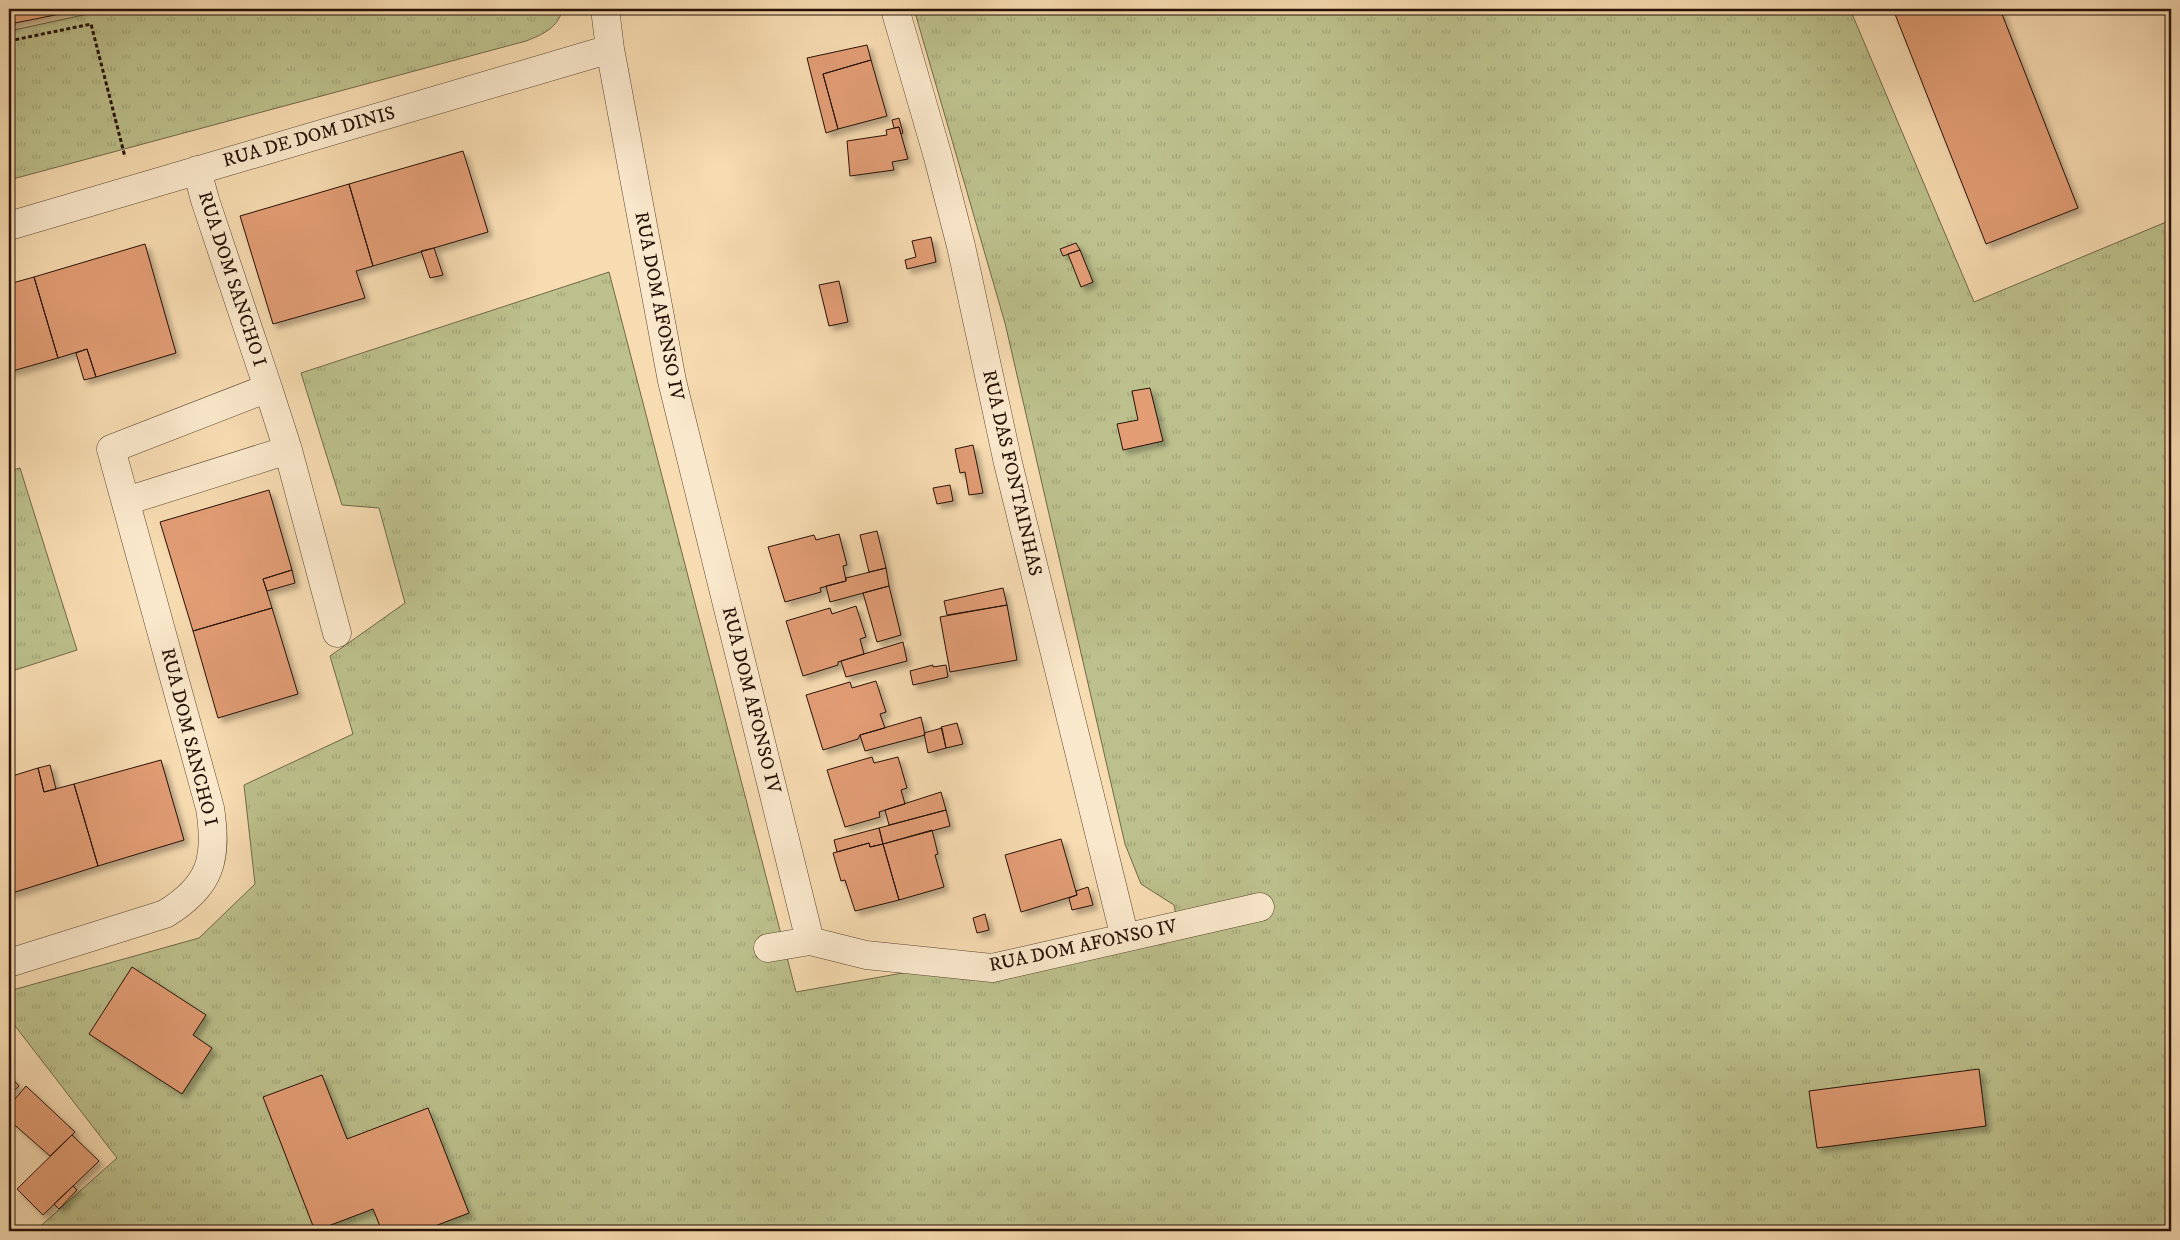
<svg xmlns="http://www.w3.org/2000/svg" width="2180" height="1240" viewBox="0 0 2180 1240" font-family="'IM FELL DW Pica',serif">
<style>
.grass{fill:url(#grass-tufts);stroke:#716849}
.building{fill:#e29d74;stroke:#261106;filter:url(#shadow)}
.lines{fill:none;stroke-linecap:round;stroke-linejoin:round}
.minor-casing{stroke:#5a4431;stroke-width:29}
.path{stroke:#261106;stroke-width:3;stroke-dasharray:4 2.5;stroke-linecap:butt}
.minor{stroke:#fae8cc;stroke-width:28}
.labels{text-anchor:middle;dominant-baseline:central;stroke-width:4.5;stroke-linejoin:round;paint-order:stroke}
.street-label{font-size:19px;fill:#261106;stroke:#fae8cc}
</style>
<defs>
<pattern id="grass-tufts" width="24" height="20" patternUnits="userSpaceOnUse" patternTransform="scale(1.25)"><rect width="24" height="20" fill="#bcc08c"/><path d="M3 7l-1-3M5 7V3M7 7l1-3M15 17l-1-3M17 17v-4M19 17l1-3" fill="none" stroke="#a1a477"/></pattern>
<filter id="shadow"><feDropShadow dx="4.5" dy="4.5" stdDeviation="2.5" flood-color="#0004"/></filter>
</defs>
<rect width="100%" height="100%" fill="#f7dbb1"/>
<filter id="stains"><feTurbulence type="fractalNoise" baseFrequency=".004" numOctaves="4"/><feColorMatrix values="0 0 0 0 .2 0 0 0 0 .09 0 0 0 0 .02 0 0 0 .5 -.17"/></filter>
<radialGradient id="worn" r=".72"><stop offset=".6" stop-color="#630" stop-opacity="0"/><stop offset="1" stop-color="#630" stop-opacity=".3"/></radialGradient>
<path class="grass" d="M 111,9 L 563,9 C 557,28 544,34 526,41 L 9,180 L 9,31 Z
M 914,9 L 1850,9 L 1974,302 L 2171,220 L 2171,1231 L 35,1231 L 117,1158 L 9,1018 L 9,991 L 199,938 L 255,884 L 244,785 L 353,734 L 330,656 L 405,603 L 379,508 L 342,505 L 301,373 L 609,272 L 796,992 L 1178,924 L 1174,905 L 1141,884 L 1125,844 L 1005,323 Z
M 20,468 L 77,650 L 9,672 L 9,471 Z"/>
<path class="building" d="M 9,9 L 12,9 L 15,26 L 9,27 Z
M 12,9 L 85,9 L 15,23 Z
M 1893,9 L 2000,9 L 2078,208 L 1986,244 Z
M 867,45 L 871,60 L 823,74 L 838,129 L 826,133 L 807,58 Z
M 871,60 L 887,116 L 838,129 L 823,74 Z
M 899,118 L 903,133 L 901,134 L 899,127 L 894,128 L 892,120 Z
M 899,127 L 908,159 L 892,162 L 894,170 L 850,176 L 847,141 L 887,135 L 886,130 Z
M 463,151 L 488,232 L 373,266 L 349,184 Z
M 349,184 L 373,266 L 356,271 L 365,298 L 273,324 L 240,216 Z
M 931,237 L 936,262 L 907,269 L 905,260 L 916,257 L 912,241 Z
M 1076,243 L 1080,250 L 1063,256 L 1060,249 Z
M 145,244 L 176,353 L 96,377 L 87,349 L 58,358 L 34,277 Z
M 434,248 L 443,275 L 430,278 L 421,251 Z
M 1080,250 L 1093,282 L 1081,287 L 1068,254 Z
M 34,277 L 58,358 L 9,372 L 9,284 Z
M 839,281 L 848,322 L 829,326 L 819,285 Z
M 87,349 L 96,377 L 84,380 L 76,353 Z
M 1150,388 L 1163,441 L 1123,450 L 1117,424 L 1138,420 L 1132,391 Z
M 973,445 L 983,493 L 969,495 L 965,472 L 960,473 L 955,449 Z
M 950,485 L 953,501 L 937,504 L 933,488 Z
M 269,490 L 292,570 L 263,579 L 272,608 L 193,631 L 160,522 Z
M 877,531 L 886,568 L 869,572 L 860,535 Z
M 839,534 L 847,565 L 843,566 L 846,581 L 820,588 L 821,592 L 785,602 L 768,547 L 814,535 L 816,540 Z
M 886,568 L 889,586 L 830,602 L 826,586 L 846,581 L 846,578 Z
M 292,570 L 295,583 L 267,591 L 263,579 Z
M 889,586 L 901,635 L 877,642 L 863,593 Z
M 1003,588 L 1007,605 L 947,615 L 944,601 Z
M 1007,605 L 1017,660 L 950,672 L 940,617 Z
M 856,606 L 866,637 L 860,639 L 864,654 L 838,662 L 838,665 L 803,676 L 786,621 L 830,608 L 832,614 Z
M 272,608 L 298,694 L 218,718 L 193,631 Z
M 903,642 L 907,661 L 846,677 L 841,661 Z
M 933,665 L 933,667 L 946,665 L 948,677 L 913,685 L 910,671 Z
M 876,681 L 886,712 L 880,714 L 885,728 L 860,735 L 858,739 L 823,750 L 806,695 L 850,682 L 852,688 Z
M 921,717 L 925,735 L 865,751 L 860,735 Z
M 957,723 L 963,744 L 946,748 L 941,727 Z
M 942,728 L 946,748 L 928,753 L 924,733 Z
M 872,757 L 874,763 L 898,757 L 907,788 L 901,790 L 905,804 L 879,812 L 880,817 L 845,827 L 827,770 Z
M 161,760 L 184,840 L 98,866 L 74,784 Z
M 50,765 L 56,789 L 44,792 L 38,768 Z
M 38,768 L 44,792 L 74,784 L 98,866 L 9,894 L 9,777 Z
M 941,792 L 946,810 L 889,825 L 885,810 Z
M 946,810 L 950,826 L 883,844 L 879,828 Z
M 879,828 L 883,844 L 870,847 L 869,843 L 837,852 L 834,840 Z
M 932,830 L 938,854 L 935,855 L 944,887 L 899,900 L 883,844 Z
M 1061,839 L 1077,895 L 1021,912 L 1005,855 Z
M 869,843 L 870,847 L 883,844 L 899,900 L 855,911 L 845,880 L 841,881 L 833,853 Z
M 1088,887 L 1093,905 L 1072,910 L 1069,898 L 1077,895 L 1076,891 Z
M 985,914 L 989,930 L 977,933 L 973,918 Z
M 132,967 L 206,1015 L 193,1035 L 212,1048 L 182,1094 L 89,1034 Z
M 1979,1069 L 1986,1126 L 1817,1148 L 1809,1091 Z
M 9,1075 L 19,1086 L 9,1095 Z
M 322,1075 L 347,1139 L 428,1108 L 469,1213 L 422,1231 L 382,1231 L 373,1209 L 315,1231 L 263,1097 Z
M 26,1086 L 75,1132 L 50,1156 L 9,1120 L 9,1106 Z
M 72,1135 L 99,1161 L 43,1215 L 17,1189 Z
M 73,1186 L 77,1190 L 59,1209 L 54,1204 Z"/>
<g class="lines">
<g class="minor-casing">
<path id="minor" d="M 605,9 L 610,49 L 672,381 L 810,941 L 866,955 L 992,968 L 1260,907
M 895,9 L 938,157 L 961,246 L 1008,463 L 1125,938
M 9,226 L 610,49
M 288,450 L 337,633
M 126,501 L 288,450 L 268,388
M 768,948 L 810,941
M 9,963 L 165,914 C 211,886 218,859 210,808 L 111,449 L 268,388 L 205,200 L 197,170"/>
</g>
<path class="path" d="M 9,41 L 91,24 L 125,157"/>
<use href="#minor" class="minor"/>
</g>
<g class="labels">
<g class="street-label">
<text transform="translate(309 137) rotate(-16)">RUA DE DOM DINIS</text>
<text transform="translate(232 279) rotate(72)">RUA DOM SANCHO I</text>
<text transform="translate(659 306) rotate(79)">RUA DOM AFONSO IV</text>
<text transform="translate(1012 473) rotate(77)">RUA DAS FONTAINHAS</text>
<text transform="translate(751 700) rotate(76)">RUA DOM AFONSO IV</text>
<text transform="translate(189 737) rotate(76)">RUA DOM SANCHO I</text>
<text transform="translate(1083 946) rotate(-12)">RUA DOM AFONSO IV</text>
</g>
</g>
<rect width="2180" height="1240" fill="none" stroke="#f7dbb1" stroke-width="30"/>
<rect x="10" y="10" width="2160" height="1220" fill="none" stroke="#261106" stroke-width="2.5"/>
<rect x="15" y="15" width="2150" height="1210" fill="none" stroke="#261106"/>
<rect width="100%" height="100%" filter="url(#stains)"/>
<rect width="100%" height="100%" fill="url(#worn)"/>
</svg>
